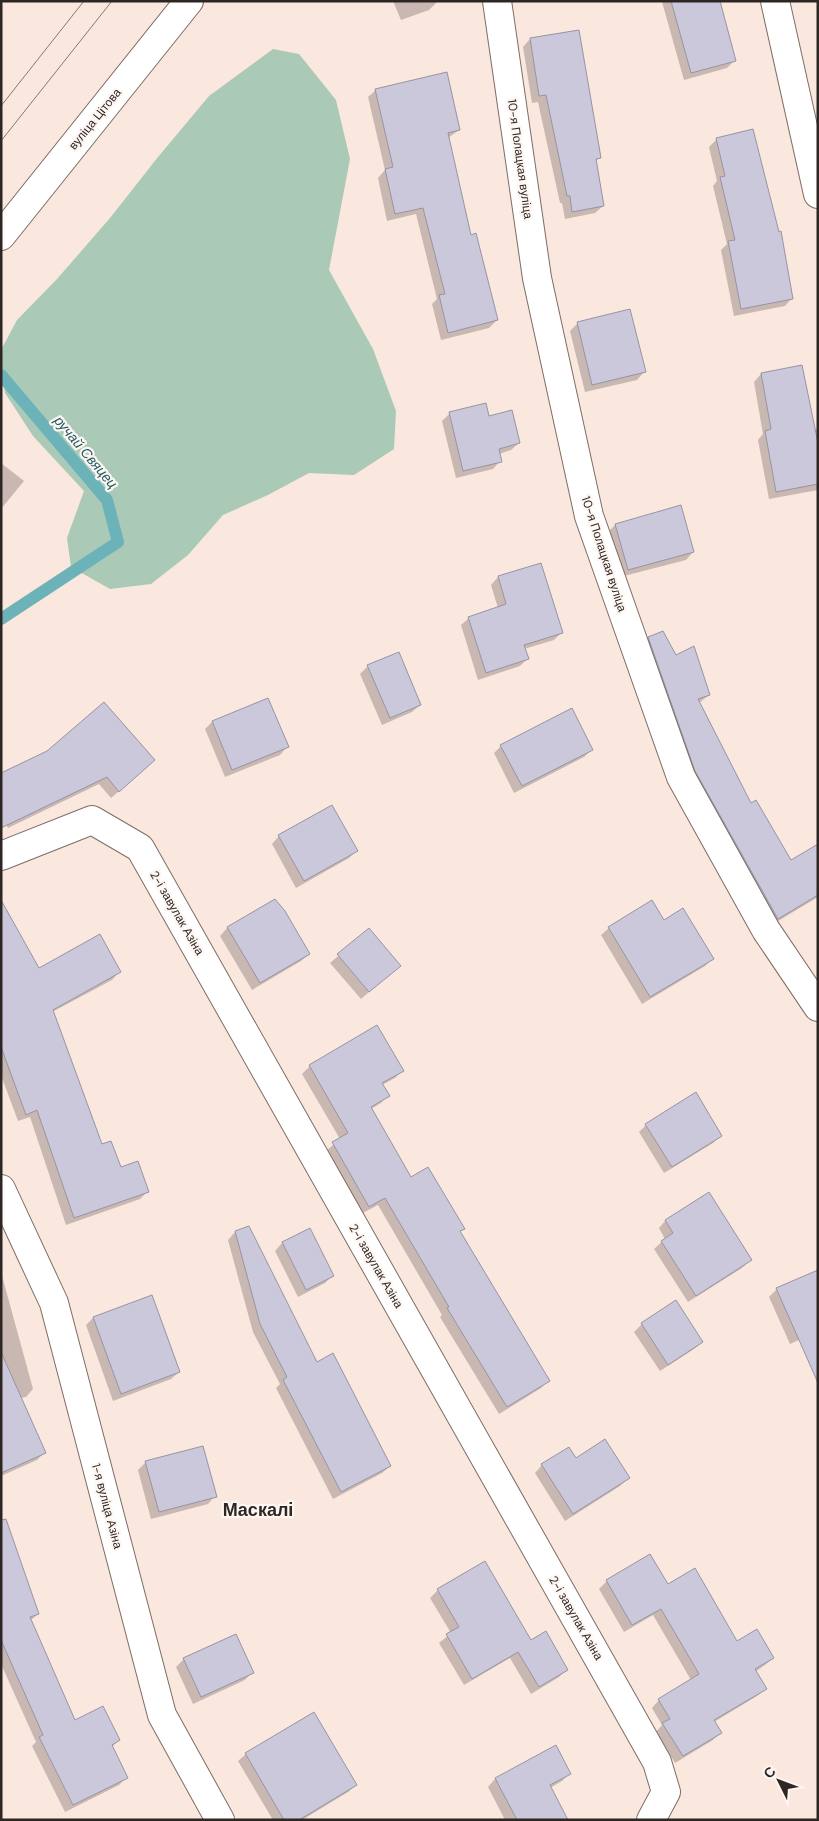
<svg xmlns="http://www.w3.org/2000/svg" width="819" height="1821" viewBox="0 0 819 1821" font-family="'DM Sans',sans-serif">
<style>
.grass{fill:#aacab7}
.shadow{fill:#0003}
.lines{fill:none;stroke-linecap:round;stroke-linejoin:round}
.stream{stroke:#6cb2b9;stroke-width:12}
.building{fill:#cac8da;stroke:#9694a4}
.street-casing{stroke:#7e6d66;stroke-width:30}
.primary-casing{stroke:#7e6d66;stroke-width:30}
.street{stroke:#fff;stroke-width:28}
.primary{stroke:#fff;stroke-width:28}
.tram{stroke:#847872;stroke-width:1}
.labels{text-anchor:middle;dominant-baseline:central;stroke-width:4.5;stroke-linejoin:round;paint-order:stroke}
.street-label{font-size:12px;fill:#2d2623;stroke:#fef6f3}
.water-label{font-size:14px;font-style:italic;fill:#215c62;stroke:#fef6f3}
.district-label{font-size:18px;font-weight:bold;fill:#2d2623;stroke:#fef6f3}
</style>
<rect width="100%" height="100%" fill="#fae7de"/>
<path class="grass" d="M 273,49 L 299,54 L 336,100 L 350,159 L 329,270 L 373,349 L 396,411 L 394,449 L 354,475 L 309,473 L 268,495 L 223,515 L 188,555 L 151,584 L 110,589 L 71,567 L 67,538 L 84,491 L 33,436 L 5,393 L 1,370 L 1,350 L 17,320 L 57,279 L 110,218 L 158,157 L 209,96 Z"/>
<path class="shadow" d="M 393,1 L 436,1 L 436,3 L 429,10 L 401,20 Z
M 719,1 L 735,60 L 727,68 L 684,80 L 662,2 Z
M 530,39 L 600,157 L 595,162 L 603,206 L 595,213 L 565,219 L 562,203 L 560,203 L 538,102 L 532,103 L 523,47 Z
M 376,90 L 459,130 L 448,138 L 470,236 L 497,320 L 489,328 L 441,340 L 432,304 L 437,299 L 416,214 L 387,221 L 378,178 L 385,170 L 368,97 Z
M 717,139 L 792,298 L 785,306 L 734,316 L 721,250 L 727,244 L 713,186 L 717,181 L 709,147 Z
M 578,323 L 644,372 L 637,380 L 585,392 L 570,331 Z
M 801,366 L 814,429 L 818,429 L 818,490 L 769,499 L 758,440 L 763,434 L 754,382 L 761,374 Z
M 450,413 L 488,417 L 519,443 L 511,450 L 499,454 L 500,461 L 493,469 L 456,478 L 442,421 Z
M 1,463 L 24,481 L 1,509 Z
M 615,525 L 693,552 L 686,560 L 620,577 L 608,532 Z
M 498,577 L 562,632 L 554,640 L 524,649 L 527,659 L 520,666 L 478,680 L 461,625 L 469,618 L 498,608 L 491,585 Z
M 649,638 L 675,657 L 709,695 L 699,703 L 751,804 L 791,862 L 818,847 L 818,897 L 770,926 L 688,778 L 641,646 Z
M 368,666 L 420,705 L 412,712 L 382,725 L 360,674 Z
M 212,722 L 287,747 L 280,755 L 225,777 L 205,729 Z
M 501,746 L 591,750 L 584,757 L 514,793 L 494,753 Z
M 48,752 L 146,768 L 111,798 L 99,784 L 8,828 L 1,815 Z
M 279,836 L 356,851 L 349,858 L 296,888 L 272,844 Z
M 274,901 L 309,954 L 301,961 L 252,990 L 220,936 L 227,928 Z
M 1,903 L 39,969 L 119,972 L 112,980 L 52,1012 L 101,1146 L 120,1169 L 147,1192 L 140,1199 L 66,1225 L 30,1117 L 18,1121 L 1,1075 Z
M 664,922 L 712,959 L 705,966 L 642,1004 L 601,935 L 609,928 Z
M 369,930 L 399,966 L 361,999 L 330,963 Z
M 377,1027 L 402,1071 L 395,1078 L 382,1085 L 388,1095 L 381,1103 L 371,1109 L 410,1179 L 463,1228 L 459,1232 L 548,1381 L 541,1388 L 499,1414 L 440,1317 L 442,1315 L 378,1205 L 361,1214 L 326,1151 L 340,1139 L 302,1074 L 310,1066 Z
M 646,1125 L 721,1136 L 713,1143 L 664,1173 L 639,1132 Z
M 666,1220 L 750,1260 L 742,1268 L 688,1302 L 654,1249 L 665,1239 L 659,1228 Z
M 309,1229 L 333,1275 L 325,1283 L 298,1297 L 275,1251 L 282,1243 Z
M 235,1232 L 317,1363 L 390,1466 L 382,1473 L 333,1499 L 276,1388 L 280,1384 L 253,1332 L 228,1240 Z
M 1,1272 L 33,1389 L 26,1397 L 20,1398 L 44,1453 L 37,1460 L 1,1476 Z
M 777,1289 L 818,1331 L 790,1344 L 769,1297 Z
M 152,1297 L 179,1372 L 171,1379 L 113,1401 L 86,1325 L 93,1318 Z
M 675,1302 L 702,1342 L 694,1349 L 660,1371 L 634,1332 L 642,1324 Z
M 576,1459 L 628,1478 L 620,1486 L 565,1521 L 535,1473 L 542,1465 Z
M 146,1462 L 215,1496 L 208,1504 L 151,1519 L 138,1470 Z
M 1,1581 L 38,1614 L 30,1621 L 74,1721 L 119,1740 L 112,1747 L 127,1777 L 119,1785 L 65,1812 L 32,1746 L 36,1742 L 1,1664 Z
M 607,1581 L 667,1585 L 737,1642 L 773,1658 L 765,1665 L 755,1672 L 765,1689 L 757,1696 L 714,1722 L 720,1732 L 713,1740 L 675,1763 L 656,1732 L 662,1725 L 652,1708 L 659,1700 L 691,1680 L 653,1615 L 624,1632 L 599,1589 Z
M 438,1590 L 531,1641 L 567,1669 L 559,1677 L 531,1694 L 510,1658 L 464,1685 L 439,1643 L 451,1633 L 430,1598 Z
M 184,1659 L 252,1672 L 245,1680 L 193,1704 L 176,1667 Z
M 555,1747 L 569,1774 L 562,1781 L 550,1788 L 567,1820 L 505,1820 L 488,1787 L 495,1779 Z
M 246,1754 L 356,1785 L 348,1792 L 302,1820 L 273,1820 L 238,1761 Z"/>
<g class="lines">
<path class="stream" d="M 1,375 L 107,500 L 118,542 L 1,619"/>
</g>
<path class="building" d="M 671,1 L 720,1 L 736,61 L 691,73 Z
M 579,30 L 601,158 L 596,159 L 604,206 L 572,212 L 570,196 L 567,196 L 546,95 L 539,96 L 530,38 Z
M 447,72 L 460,130 L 448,133 L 471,235 L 476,233 L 498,320 L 448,333 L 439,295 L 445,294 L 423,208 L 395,214 L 385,169 L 393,167 L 375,89 Z
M 753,129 L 779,232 L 781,231 L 793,299 L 741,309 L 728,241 L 735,240 L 720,177 L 725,176 L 716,138 Z
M 630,309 L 646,372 L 592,385 L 577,322 Z
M 802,365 L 818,443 L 818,484 L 776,492 L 765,431 L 771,429 L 761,373 Z
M 486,403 L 489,416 L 512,410 L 520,443 L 499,449 L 502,462 L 463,471 L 449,412 Z
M 681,505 L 694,552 L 628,570 L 615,524 Z
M 541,563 L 563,633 L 524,645 L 529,659 L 486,673 L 468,617 L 506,604 L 498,576 Z
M 663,631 L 676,655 L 694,646 L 710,695 L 698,699 L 751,803 L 756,800 L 791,860 L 818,844 L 818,895 L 778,919 L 695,771 L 648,637 Z
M 399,652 L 421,705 L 390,718 L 367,665 Z
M 268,698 L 289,747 L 232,770 L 212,721 Z
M 104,702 L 155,760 L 119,792 L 107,777 L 1,828 L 1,773 L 47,751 Z
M 572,708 L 593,750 L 522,786 L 500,745 Z
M 332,805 L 358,851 L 304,881 L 278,835 Z
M 275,899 L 285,911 L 310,954 L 260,983 L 227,927 Z
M 1,900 L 39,968 L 100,934 L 121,972 L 53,1010 L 102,1144 L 111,1141 L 121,1167 L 138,1161 L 149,1192 L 74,1218 L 37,1110 L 26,1115 L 1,1047 Z
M 652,900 L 664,920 L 683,908 L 714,959 L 650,997 L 608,927 Z
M 369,928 L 401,966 L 369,992 L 337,954 Z
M 377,1025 L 404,1071 L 382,1083 L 390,1096 L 371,1107 L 411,1177 L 428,1167 L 465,1229 L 460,1231 L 550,1381 L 507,1407 L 447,1308 L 449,1307 L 385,1198 L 369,1207 L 332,1142 L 348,1133 L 309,1065 Z
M 696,1092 L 722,1136 L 672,1167 L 645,1124 Z
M 709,1192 L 752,1260 L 696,1296 L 661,1241 L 673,1233 L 665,1220 Z
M 249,1226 L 317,1362 L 333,1353 L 391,1466 L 341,1492 L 283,1380 L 287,1377 L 260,1324 L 235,1231 Z
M 310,1228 L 334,1276 L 306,1290 L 282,1242 Z
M 818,1270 L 818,1383 L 776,1288 Z
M 152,1295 L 180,1372 L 121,1394 L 93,1317 Z
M 676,1300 L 703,1342 L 668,1365 L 641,1323 Z
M 1,1352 L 46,1453 L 1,1473 Z
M 605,1439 L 630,1478 L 573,1514 L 541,1464 L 569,1447 L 576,1458 Z
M 203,1446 L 217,1497 L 159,1512 L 145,1461 Z
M 6,1519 L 39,1614 L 30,1617 L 75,1720 L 103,1706 L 120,1740 L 112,1745 L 128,1778 L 73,1805 L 39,1737 L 43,1735 L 1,1640 L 1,1520 Z
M 650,1554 L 668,1584 L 695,1568 L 737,1641 L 757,1629 L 774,1658 L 755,1669 L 767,1689 L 714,1720 L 722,1733 L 683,1756 L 662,1723 L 670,1719 L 658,1699 L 699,1674 L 661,1609 L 632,1625 L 606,1580 Z
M 485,1561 L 531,1640 L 546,1631 L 568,1670 L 539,1687 L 518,1652 L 472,1679 L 446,1634 L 459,1627 L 437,1589 Z
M 236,1634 L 254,1673 L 201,1697 L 183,1658 Z
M 314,1712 L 357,1785 L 299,1820 L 284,1820 L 245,1753 Z
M 556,1745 L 571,1774 L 550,1785 L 568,1820 L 517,1820 L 495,1778 Z"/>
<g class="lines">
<g class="street-casing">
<path id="street" d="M 497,1 L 537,278 L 589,516 L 681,777 L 766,930 L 818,1007
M 775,1 L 818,194
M 1,856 L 92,820 L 140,848 L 657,1762 L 666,1792 L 651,1820
M 1,1189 L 54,1303 L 162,1715 L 220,1820"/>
</g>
<g class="primary-casing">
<path id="primary" d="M 1,236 L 189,1"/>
</g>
<use href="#street" class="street"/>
<use href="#primary" class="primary"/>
<path class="tram" d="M 1,106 L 84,1
M 1,141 L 112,1"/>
</g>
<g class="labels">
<g class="street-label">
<text transform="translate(95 119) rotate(-51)">вуліца Цітова</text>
<text transform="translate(520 159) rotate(82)">10-я Полацкая вуліца</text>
<text transform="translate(604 554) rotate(72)">10-я Полацкая вуліца</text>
<text transform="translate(177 913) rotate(60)">2-і завулак Азіна</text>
<text transform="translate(376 1266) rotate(60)">2-і завулак Азіна</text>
<text transform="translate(107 1506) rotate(75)">1-я вуліца Азіна</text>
<text transform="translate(576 1618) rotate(60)">2-і завулак Азіна</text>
</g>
<g class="water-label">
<text transform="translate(86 452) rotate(50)">ручай Свяцец</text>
</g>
<g class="district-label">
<text x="258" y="1510">Маскалі</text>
</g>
</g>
<rect width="819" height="1821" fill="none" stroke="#2d2623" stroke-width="5"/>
<g transform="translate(779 1781) rotate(312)" stroke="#fef6f3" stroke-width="4" paint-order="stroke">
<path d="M0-4L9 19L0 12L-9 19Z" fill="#2d2623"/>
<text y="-8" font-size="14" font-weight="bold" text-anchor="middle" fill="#2d2623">С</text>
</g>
</svg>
